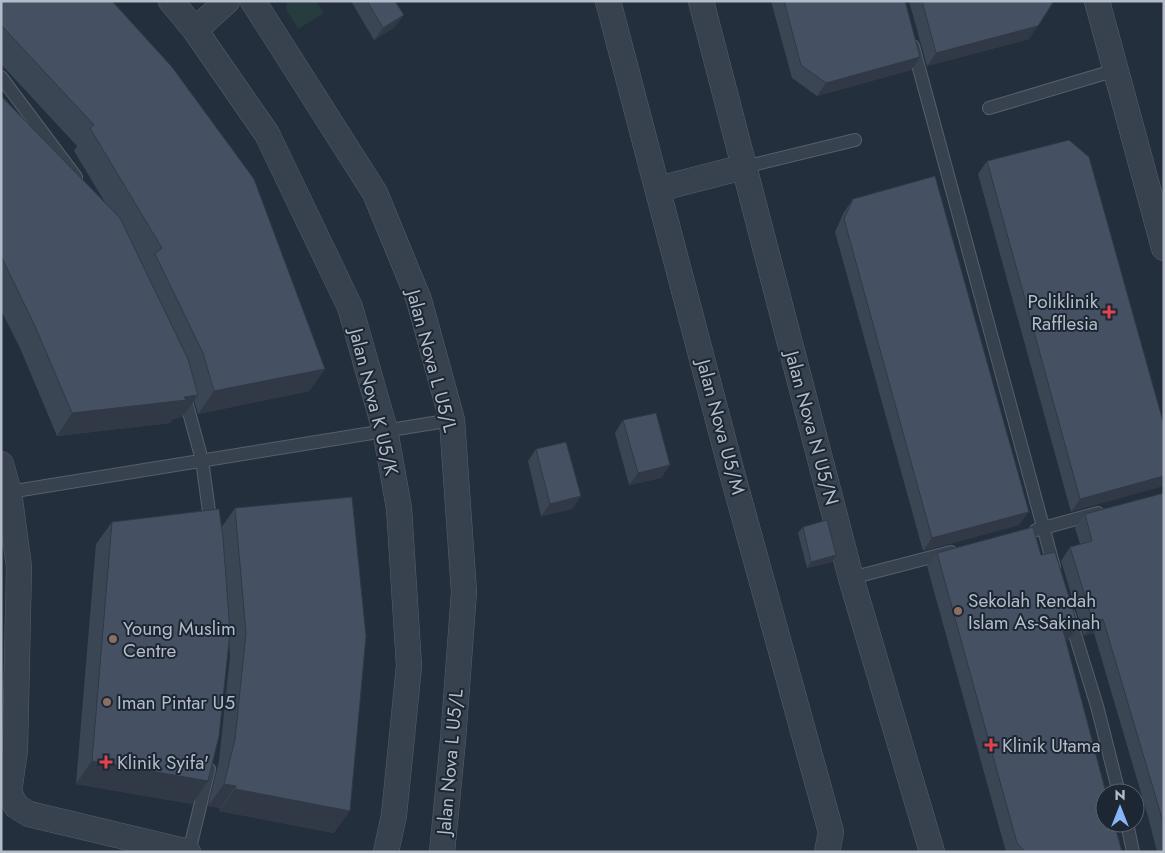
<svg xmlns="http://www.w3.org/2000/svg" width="1165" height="853" viewBox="0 0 1165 853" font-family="Jost,sans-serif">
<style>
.grass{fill:#263c3f}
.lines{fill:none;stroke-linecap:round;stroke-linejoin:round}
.service-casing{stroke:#565f6c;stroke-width:14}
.minor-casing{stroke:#565f6c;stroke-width:26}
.service{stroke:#38414e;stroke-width:12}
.minor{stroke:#38414e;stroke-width:25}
.wall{fill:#3b4654}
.shaded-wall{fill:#303945}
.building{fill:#455162;stroke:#303945}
.health-dot{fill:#e0444e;stroke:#1d2633;stroke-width:2}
.education-dot{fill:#8d6e63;stroke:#1d2633;stroke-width:2}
.labels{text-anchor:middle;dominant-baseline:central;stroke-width:4;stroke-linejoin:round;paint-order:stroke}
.poi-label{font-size:19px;fill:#b4bcc9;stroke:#1d2633;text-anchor:start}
.street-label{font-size:19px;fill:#b4bcc9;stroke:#1d2633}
</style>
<rect width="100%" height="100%" fill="#242f3e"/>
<path class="grass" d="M 287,1 L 316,1 L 324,13 L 298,29 L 286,9 Z"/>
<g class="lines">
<g class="service-casing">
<path id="service" d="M 913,46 L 1054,567
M 1,77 L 76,177
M 989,108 L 1116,70
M 744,167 L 855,140
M 184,394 L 202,460 L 211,526
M 9,492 L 452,420
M 1036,530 L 1098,513
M 851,578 L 951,552
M 1069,615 L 1097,706 L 1119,793
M 1127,823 L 1133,852
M 189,852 L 209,769"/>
</g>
<g class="minor-casing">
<path id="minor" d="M 171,1 L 195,30 L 267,134 L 350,307 L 385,430 L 399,508 L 409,666 L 394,815 L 386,852
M 253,1 L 375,193 L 419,300 L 452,420 L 464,592 L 453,740 L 442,852
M 608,1 L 732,473 L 831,832 L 827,852
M 701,1 L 851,578 L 932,852
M 1097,1 L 1164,248
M 195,30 L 227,1
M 658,189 L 744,167
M 1,464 L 9,492 L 19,567 L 15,750 L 9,792 L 16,806 L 29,814 L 188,852"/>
</g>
<use href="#service" class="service"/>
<use href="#minor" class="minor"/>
</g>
<path class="wall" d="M 1,1 L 325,369 L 309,391 L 198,414 L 194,400 L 182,417 L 173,419 L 170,423 L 57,436 L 20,348 L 1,310 L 1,96 L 106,204 L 74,151 L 77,146 L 1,64 Z
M 351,1 L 395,1 L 395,27 L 374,40 Z
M 771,1 L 905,1 L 920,57 L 911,70 L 817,96 L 792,78 Z
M 909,1 L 1054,1 L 1029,39 L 927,66 Z
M 987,161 L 1164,425 L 1071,512 L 978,174 Z
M 853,199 L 1019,525 L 923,551 L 835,232 L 844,212 Z
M 623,420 L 670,465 L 661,478 L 629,485 L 615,433 Z
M 536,449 L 581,496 L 572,509 L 541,516 L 528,461 Z
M 1164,493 L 1164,852 L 1157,852 L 1149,820 L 1094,633 L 1084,636 L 1061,561 L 1070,547 L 1080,544 L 1075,528 L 1085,514 Z
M 235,508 L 334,833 L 219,811 L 220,808 L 208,806 L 219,761 L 230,656 L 229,640 L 208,781 L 192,804 L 76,784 L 96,544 L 112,522 L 221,528 Z
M 803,527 L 836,555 L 832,562 L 807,568 L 798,533 Z
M 937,553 L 1068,640 L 1066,641 L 1122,852 L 1006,852 L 927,566 Z"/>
<path class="shaded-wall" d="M 404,15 L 395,27 L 374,40 L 383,28 Z
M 1038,26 L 1029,39 L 927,66 L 936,53 Z
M 920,57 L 911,70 L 817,96 L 826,83 Z
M 325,369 L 309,391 L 198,414 L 214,391 Z
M 198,395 L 182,417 L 173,419 L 170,423 L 57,436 L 72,413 Z
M 670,465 L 661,478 L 629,485 L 638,473 Z
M 1164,476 L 1164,486 L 1071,512 L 1080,499 Z
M 581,496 L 572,509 L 541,516 L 550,504 Z
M 1029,512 L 1019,525 L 923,551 L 932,538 Z
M 836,555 L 832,562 L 807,568 L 811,562 Z
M 1103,619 L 1094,633 L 1084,636 L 1093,622 Z
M 1078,626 L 1068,640 L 1054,644 L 1063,630 Z
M 92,761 L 208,781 L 192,804 L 76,784 Z
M 224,784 L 236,786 L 220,808 L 208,806 Z
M 235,789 L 350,811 L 334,833 L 219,811 Z"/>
<path class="building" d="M 1,1 L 112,1 L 172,67 L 254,179 L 325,369 L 214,391 L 203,353 L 155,254 L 162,248 L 90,128 L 94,125 L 1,25 Z
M 367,1 L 395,1 L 404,15 L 383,28 Z
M 784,1 L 905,1 L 920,57 L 826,83 L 801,65 Z
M 922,1 L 1054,1 L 1038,26 L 936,53 Z
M 1,96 L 120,218 L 188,359 L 198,395 L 184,397 L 186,400 L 72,413 L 35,326 L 1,256 Z
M 1069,140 L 1089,157 L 1164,425 L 1164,476 L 1080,499 L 987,161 Z
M 935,176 L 1029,512 L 932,538 L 844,219 L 853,199 Z
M 656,413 L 670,465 L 638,473 L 623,420 Z
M 566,442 L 581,496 L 550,504 L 536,449 Z
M 1164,493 L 1164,825 L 1103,619 L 1093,622 L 1070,547 L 1092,541 L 1085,514 Z
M 352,497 L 366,636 L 350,811 L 235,789 L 236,786 L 224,784 L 235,739 L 246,633 L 235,508 Z
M 219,509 L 223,538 L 230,632 L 219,736 L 208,781 L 92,761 L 112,522 Z
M 827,520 L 836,555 L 811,562 L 803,527 Z
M 1033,527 L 1041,555 L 1055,552 L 1078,626 L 1063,630 L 1106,793 L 1105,793 L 1105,823 L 1114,823 L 1122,852 L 1025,852 L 1017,843 L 937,553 Z"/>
<g class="health-dot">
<path d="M1106.5 304.5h5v5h5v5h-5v5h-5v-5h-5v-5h5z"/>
<path d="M988.5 737.5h5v5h5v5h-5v5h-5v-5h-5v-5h5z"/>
<path d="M103.5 754.5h5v5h5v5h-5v5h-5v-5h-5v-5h5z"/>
</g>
<g class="education-dot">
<circle cx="958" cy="611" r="5"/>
<circle cx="113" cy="639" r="5"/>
<circle cx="107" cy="702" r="5"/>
</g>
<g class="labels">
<g class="poi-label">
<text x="1098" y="301" text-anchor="end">Poliklinik<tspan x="1098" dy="22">Rafflesia</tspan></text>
<text x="968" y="600">Sekolah Rendah<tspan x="968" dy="22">Islam As-Sakinah</tspan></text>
<text x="123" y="628">Young Muslim<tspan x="123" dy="22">Centre</tspan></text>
<text x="117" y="702">Iman Pintar U5</text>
<text x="1002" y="745">Klinik Utama</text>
<text x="117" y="762">Klinik Syifa'</text>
</g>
<g class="street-label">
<text transform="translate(432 361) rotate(75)">Jalan Nova L U5/L</text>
<text transform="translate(374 402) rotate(76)">Jalan Nova K U5/K</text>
<text transform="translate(721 427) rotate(75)">Jalan Nova U5/M</text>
<text transform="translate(812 428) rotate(75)">Jalan Nova N U5/N</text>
<text transform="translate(450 762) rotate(-85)">Jalan Nova L U5/L</text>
</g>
</g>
<rect width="1165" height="853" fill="none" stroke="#b4bcc9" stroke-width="5"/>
<g transform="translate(1120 808)"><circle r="24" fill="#1d2633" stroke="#59626f"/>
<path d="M0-4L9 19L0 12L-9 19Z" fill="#8ab4f8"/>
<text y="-8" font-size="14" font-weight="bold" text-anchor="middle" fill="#b4bcc9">N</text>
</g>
</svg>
